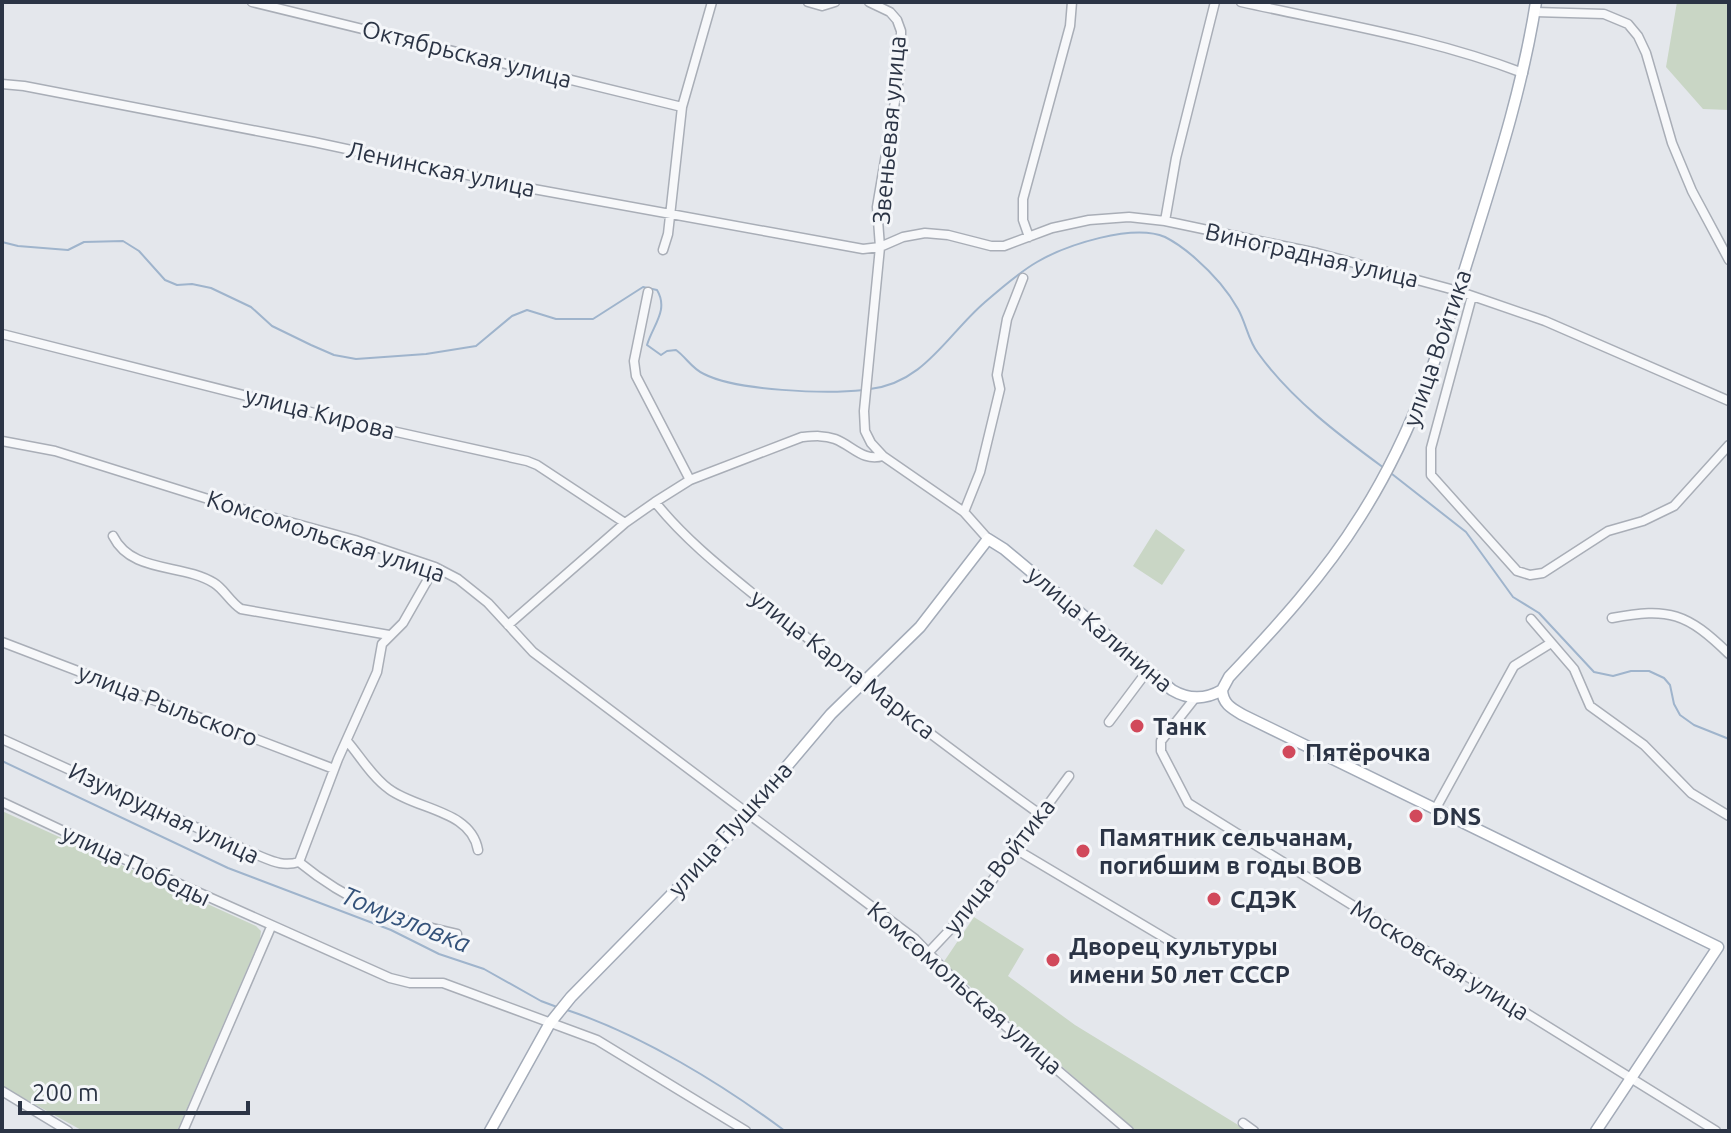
<svg xmlns="http://www.w3.org/2000/svg" width="1731" height="1133" viewBox="0 0 1731 1133" font-family="Ubuntu,sans-serif">
<style>
.green{fill:#c9d6c5}
.lines{fill:none;stroke-linecap:round;stroke-linejoin:round}
.stream{stroke:#9fb4cc;stroke-width:2}
.minor-casing{stroke:#a9aeb7;stroke-width:11}
.major-casing{stroke:#a3abb8;stroke-width:13}
.minor{stroke:#f7f8fa;stroke-width:8}
.major{stroke:#fff;stroke-width:10}
.poi-dot{fill:#d1495b;stroke:#f4f6f9;stroke-width:3}
.labels{text-anchor:middle;dominant-baseline:central;stroke-width:6;stroke-linejoin:round;paint-order:stroke}
.street-label{font-size:24px;fill:#2b3445;stroke:#f4f6f9}
.poi-label{font-size:24px;font-weight:bold;fill:#2b3445;stroke:#f4f6f9;text-anchor:start}
.water-label{font-size:26px;font-style:italic;fill:#34527a;stroke:#f4f6f9}
</style>
<rect width="100%" height="100%" fill="#e4e7ec"/>
<path class="green" d="M 1677,2 L 1729,2 L 1729,110 L 1703,109 L 1666,67 Z
M 1156,529 L 1185,550 L 1162,585 L 1133,566 Z
M 2,811 L 256,926 L 261,931 L 260,939 L 177,1131 L 83,1131 L 2,1086 Z
M 974,917 L 1024,949 L 1008,976 L 1075,1025 L 1248,1131 L 1136,1131 L 943,963 Z"/>
<g class="lines">
<path class="stream" d="M 2,242 L 18,246 L 68,250 L 84,242 L 123,241 L 139,251 L 165,280 L 177,285 L 192,284 L 211,288 L 251,307 L 272,326 L 311,345 L 334,355 L 356,359 L 426,354 L 476,346 L 512,316 L 527,310 L 556,319 L 593,319 L 643,287 L 657,290 C 669,310 653,325 647,345 L 661,355 L 667,351 L 676,350 C 686,357 692,369 704,374 C 737,391 826,394 864,390
M 870,389 C 924,383 947,335 984,303 C 1000,289 1018,273 1037,262 C 1066,245 1133,223 1165,237 C 1175,242 1187,251 1195,258 C 1211,272 1228,291 1238,309 C 1246,323 1248,340 1258,353 C 1291,399 1339,435 1384,468
M 1392,474 L 1466,532 L 1513,597 L 1539,613 L 1594,672 L 1613,676 L 1631,671 L 1649,671 L 1664,678 L 1670,685 L 1674,704 L 1680,715 L 1694,725 L 1729,739
M 2,761 L 228,868 L 391,930 L 439,954 L 484,969 L 541,1001 L 557,1007
M 567,1010 C 642,1035 722,1084 785,1131"/>
<g class="minor-casing">
<path id="minor" d="M 252,2 L 682,107
M 808,2 L 822,6 L 835,2
M 869,2 L 890,12 L 897,20 L 901,31 L 901,46 L 899,78 L 877,207 L 880,247 L 864,411 L 865,431 L 871,443 L 883,456 L 964,512 L 988,539
M 1241,2 C 1335,23 1432,38 1523,73
M 1535,12 L 1604,14 L 1628,24 L 1638,36 L 1646,53 L 1672,143 L 1692,191 L 1729,260
M 2,84 L 24,86 L 314,142 L 528,188 L 863,249 L 880,247 L 903,237 L 925,233 L 948,235 L 991,246 L 1004,246 L 1052,228 L 1089,220 L 1129,217 L 1165,221 L 1317,253 L 1458,291 L 1545,321 L 1729,401
M 1165,221 L 1176,158 L 1215,2
M 1029,237 L 1023,220 L 1023,199 L 1070,26 L 1072,2
M 663,250 L 668,234 L 682,107 L 712,2
M 648,292 L 634,361 L 636,376 L 690,480
M 1472,296 L 1431,448 L 1431,475 L 1517,571 L 1530,575 L 1543,573 L 1608,531 L 1643,521 L 1674,506 L 1729,445
M 2,334 L 338,419 L 527,461 L 537,465 L 625,523
M 2,441 L 55,451 L 224,504 L 355,540 L 435,567 L 458,579 L 488,603 L 533,652 L 915,939 L 968,994 L 1129,1131
M 655,502 C 690,546 737,580 780,616 C 865,685 952,751 1041,815
M 964,512 L 980,472 L 1000,389 L 997,375 L 1007,319 L 1023,278
M 113,536 C 132,574 182,563 214,583 C 224,589 230,602 241,609 L 389,635
M 1612,618 C 1669,607 1687,613 1729,654
M 1531,619 L 1574,669 L 1590,706 L 1644,745 L 1691,793 L 1729,816
M 508,625 L 625,523 L 655,502 L 690,480 L 802,437 C 814,436 824,435 835,439 C 853,446 863,462 883,456
M 2,642 L 334,769
M 1195,698 L 1161,741 L 1161,751 L 1188,803 L 1716,1131
M 1109,722 L 1148,670
M 2,739 L 257,855 C 272,861 283,867 299,862 C 348,902 396,921 457,934
M 347,741 C 360,756 372,777 389,789 C 417,810 471,810 478,850
M 2,802 L 108,852 L 390,978 L 410,983 L 443,983 L 597,1040 L 746,1131
M 1436,808 L 1514,666 L 1551,643
M 1017,850 L 1180,947
M 299,862 L 338,759 L 377,672 L 382,644 L 403,623 L 435,567
M 928,953 L 977,901 L 1069,776
M 2,1091 L 68,1131
M 1243,1123 L 1254,1131
M 183,1131 L 271,927"/>
</g>
<g class="major-casing">
<path id="major" d="M 1222,690 C 1223,704 1231,708 1243,715 L 1718,947 L 1596,1131
M 1222,690 L 1229,677 C 1276,627 1324,575 1360,517 C 1415,431 1443,340 1473,243 C 1498,163 1523,85 1536,2
M 490,1131 L 550,1023 L 571,997 L 723,842 L 831,714 L 920,627 L 988,539 L 1004,549 L 1172,690 C 1189,700 1205,700 1222,690"/>
</g>
<use href="#minor" class="minor"/>
<use href="#major" class="major"/>
</g>
<g class="poi-dot">
<circle cx="1137" cy="726" r="8"/>
<circle cx="1289" cy="752" r="8"/>
<circle cx="1416" cy="816" r="8"/>
<circle cx="1083" cy="851" r="8"/>
<circle cx="1214" cy="899" r="8"/>
<circle cx="1053" cy="960" r="8"/>
</g>
<g class="labels">
<g class="street-label">
<text transform="translate(467 54) rotate(14)">Октябрьская улица</text>
<text transform="translate(889 130) rotate(-85)">Звеньевая улица</text>
<text transform="translate(441 169) rotate(12)">Ленинская улица</text>
<text transform="translate(1312 255) rotate(13)">Виноградная улица</text>
<text transform="translate(1437 348) rotate(-71)">улица Войтика</text>
<text transform="translate(320 413) rotate(14)">улица Кирова</text>
<text transform="translate(326 536) rotate(18)">Комсомольская улица</text>
<text transform="translate(1100 629) rotate(40)">улица Калинина</text>
<text transform="translate(843 664) rotate(38)">улица Карла Маркса</text>
<text transform="translate(168 705) rotate(21)">улица Рыльского</text>
<text transform="translate(164 813) rotate(25)">Изумрудная улица</text>
<text transform="translate(730 829) rotate(-48)">улица Пушкина</text>
<text transform="translate(136 865) rotate(25)">улица Победы</text>
<text transform="translate(999 866) rotate(-52)">улица Войтика</text>
<text transform="translate(1440 960) rotate(32)">Московская улица</text>
<text transform="translate(965 988) rotate(41)">Комсомольская улица</text>
</g>
<g class="poi-label">
<text x="1153" y="726">Танк</text>
<text x="1305" y="752">Пятёрочка</text>
<text x="1432" y="816">DNS</text>
<text x="1099" y="837">Памятник сельчанам,<tspan x="1099" dy="28">погибшим в годы ВОВ</tspan></text>
<text x="1230" y="899">СДЭК</text>
<text x="1069" y="946">Дворец культуры<tspan x="1069" dy="28">имени 50 лет СССР</tspan></text>
</g>
<g class="water-label">
<text transform="translate(406 919) rotate(22)">Томузловка</text>
</g>
</g>
<rect width="1731" height="1133" fill="none" stroke="#2b3445" stroke-width="8"/>
<path d="M20 1101v12h228v-12" fill="none" stroke="#2b3445" stroke-width="4"/>
<text x="32" y="1101" font-size="24" fill="#2b3445" stroke="#f4f6f9" stroke-width="6" paint-order="stroke">200 m</text>
</svg>
